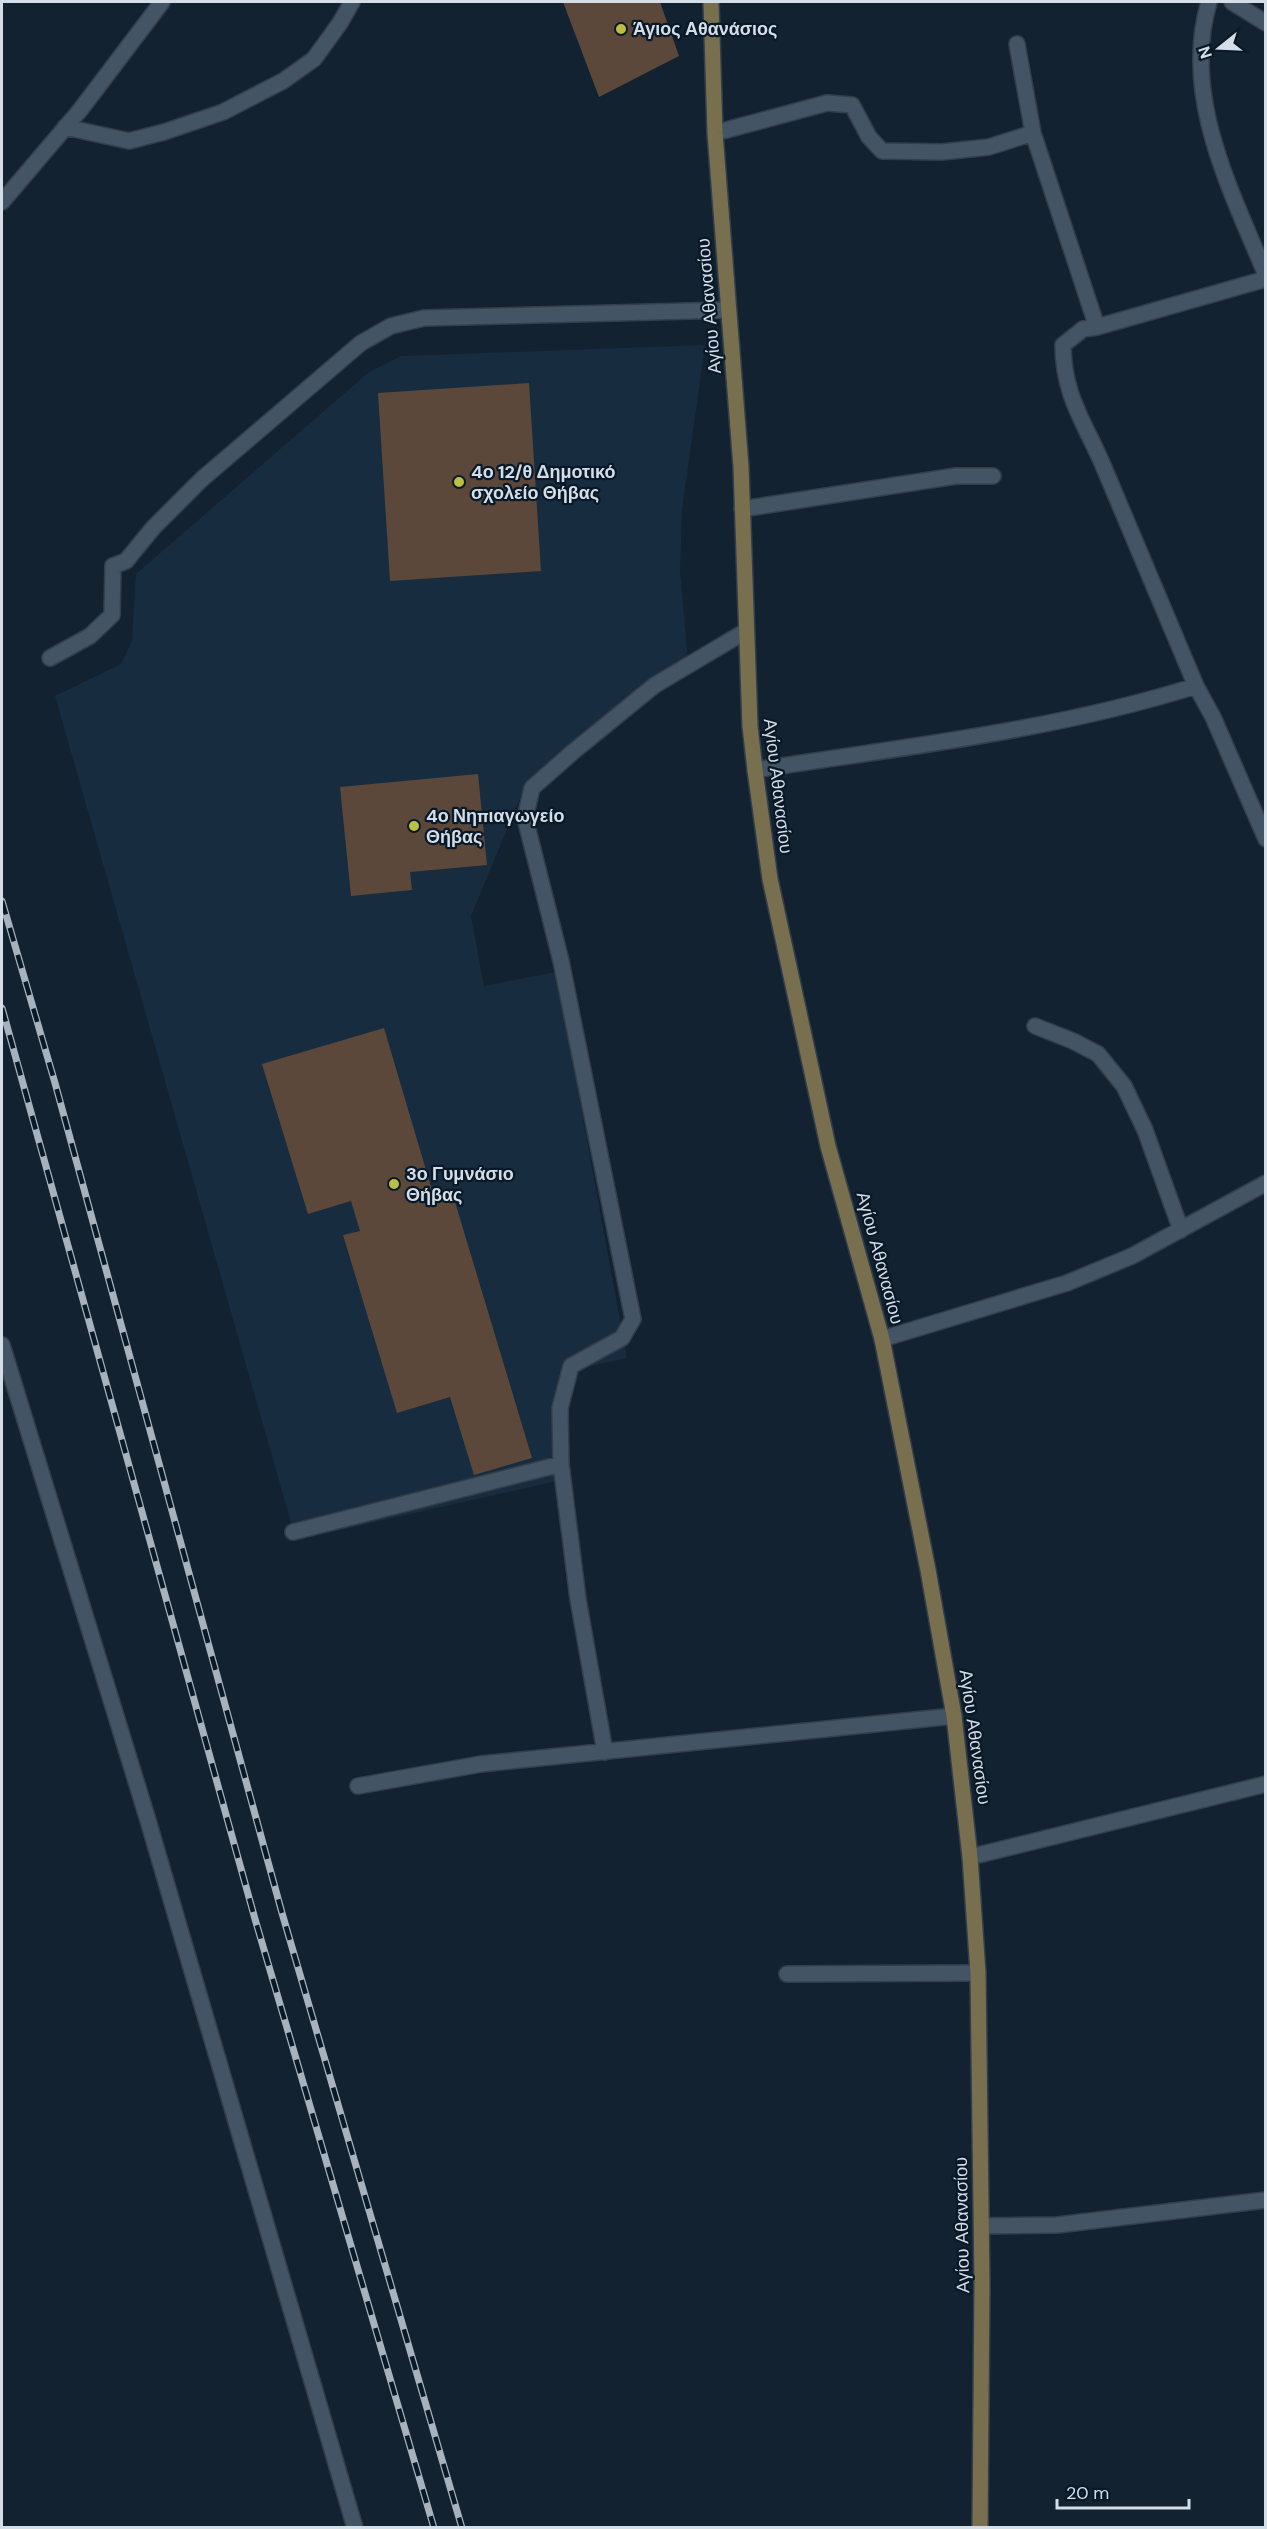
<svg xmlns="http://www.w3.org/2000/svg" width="1267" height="2529" viewBox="0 0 1267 2529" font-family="'DM Sans',sans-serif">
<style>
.built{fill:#172c3e}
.building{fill:#5c483b}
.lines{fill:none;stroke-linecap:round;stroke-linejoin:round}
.minor-casing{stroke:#343e4a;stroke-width:18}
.secondary-casing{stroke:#343e4a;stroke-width:18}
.minor{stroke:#435465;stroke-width:15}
.secondary{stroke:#776f4e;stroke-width:15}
.rail-casing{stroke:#a7b2bd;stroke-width:7}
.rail{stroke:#0a1927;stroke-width:4.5;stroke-dasharray:14;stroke-linecap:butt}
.poi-dot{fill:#bbc044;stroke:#0a1927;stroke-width:2}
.labels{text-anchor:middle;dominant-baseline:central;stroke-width:4.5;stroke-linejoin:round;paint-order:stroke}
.poi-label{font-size:18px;font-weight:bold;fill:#d4dee8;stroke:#0a1927;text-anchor:start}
.street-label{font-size:18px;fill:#d4dee8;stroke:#0a1927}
</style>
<rect width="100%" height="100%" fill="#132231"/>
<path class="built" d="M 705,345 L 682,510 L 680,571 L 689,672 L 612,712 L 523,791 L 471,916 L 484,986 L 556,972 L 627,1358 L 559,1373 L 570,1478 L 296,1540 L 55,696 L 121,664 L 132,641 L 136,574 L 369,372 L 401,356 Z"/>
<path class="building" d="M 563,2 L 660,2 L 679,56 L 599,97 Z
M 529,383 L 541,571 L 390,581 L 378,393 Z
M 478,774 L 487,865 L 410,872 L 412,890 L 351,896 L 340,787 Z
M 384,1028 L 434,1197 L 452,1192 L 532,1458 L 474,1475 L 450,1397 L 397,1413 L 343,1235 L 360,1231 L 351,1201 L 308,1214 L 262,1064 Z"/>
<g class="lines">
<g class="minor-casing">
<path id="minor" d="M 1209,2 C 1181,96 1231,190 1266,275
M 1232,2 L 1266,23
M 1017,44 L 1033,133 L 1097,327
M 65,127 L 129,141 L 164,132 L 223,112 L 283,81 L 314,59 L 340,23 L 352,2
M 715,133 L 827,103 L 852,105 L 869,137 L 882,151 L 942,152 L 989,147 L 1033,133
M 2,202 L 81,109 L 162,2
M 1266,279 L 1097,327 L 1083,329 L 1063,345 C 1063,397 1087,426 1105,470 C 1135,542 1166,614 1196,686 L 1213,717 L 1266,839
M 742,509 L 956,476 L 993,476
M 50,658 L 90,636 L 112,615 L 113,566 L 126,561 L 153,528 L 202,479 L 361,343 L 391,326 L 424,318 L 728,310
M 755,770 C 903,747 1052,731 1196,686
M 1035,1026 L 1073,1041 L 1098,1054 L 1124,1086 L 1145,1130 L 1181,1230
M 882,1339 L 1067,1283 L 1132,1256 L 1266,1183
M 2,1345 L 147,1817 L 355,2528
M 293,1532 L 561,1464
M 605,1752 L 578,1599 L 561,1464 L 560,1408 L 571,1366 L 622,1338 L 633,1319 L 561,961 L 525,818 L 532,788 L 574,751 L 655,685 L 746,631
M 358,1786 L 481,1764 L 954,1716
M 970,1857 L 1266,1784
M 787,1974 L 978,1973
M 982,2226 L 1057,2225 L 1266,2200"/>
</g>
<g class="secondary-casing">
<path id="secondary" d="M 711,2 L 715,133 L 741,467 L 750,726 L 755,770 L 770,879 L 828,1146 L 882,1339 L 928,1570 L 954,1716 L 970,1857 L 978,1973 L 982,2284 L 980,2528"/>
</g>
<use href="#minor" class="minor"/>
<use href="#secondary" class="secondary"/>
<g class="rail-casing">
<path id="rail" d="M 2,901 L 55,1083 L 282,1913 L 462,2528
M 2,1008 L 255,1919 L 434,2528"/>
</g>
<use href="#rail" class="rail"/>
</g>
<g class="poi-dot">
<circle cx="621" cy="29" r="6"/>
<circle cx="459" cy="482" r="6"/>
<circle cx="414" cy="826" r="6"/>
<circle cx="394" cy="1184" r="6"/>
</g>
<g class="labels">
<g class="poi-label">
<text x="633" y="29">Άγιος Αθανάσιος</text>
<text x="471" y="472">4ο 12/θ Δημοτικό<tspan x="471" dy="21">σχολείο Θήβας</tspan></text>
<text x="426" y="816">4ο Νηπιαγωγείο<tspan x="426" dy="21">Θήβας</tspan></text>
<text x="406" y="1174">3ο Γυμνάσιο<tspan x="406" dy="21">Θήβας</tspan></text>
</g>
<g class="street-label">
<text transform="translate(709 306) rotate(-95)">Αγίου Αθανασίου</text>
<text transform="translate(778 786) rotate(83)">Αγίου Αθανασίου</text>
<text transform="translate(880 1258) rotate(75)">Αγίου Αθανασίου</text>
<text transform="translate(975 1737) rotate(82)">Αγίου Αθανασίου</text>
<text transform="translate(962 2225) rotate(-91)">Αγίου Αθανασίου</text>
</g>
</g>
<rect width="1267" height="2529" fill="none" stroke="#d4dee8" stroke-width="6"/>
<g transform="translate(1219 48) rotate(252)" stroke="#0a1927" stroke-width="4.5" paint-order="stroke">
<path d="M0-4.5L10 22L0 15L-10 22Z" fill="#d4dee8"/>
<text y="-9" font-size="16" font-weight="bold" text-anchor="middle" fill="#d4dee8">N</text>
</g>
<path d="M1057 2499v9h132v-9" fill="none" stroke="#d4dee8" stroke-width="3"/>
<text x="1066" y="2499" font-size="18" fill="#d4dee8" stroke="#0a1927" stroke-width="4.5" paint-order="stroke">20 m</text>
</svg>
